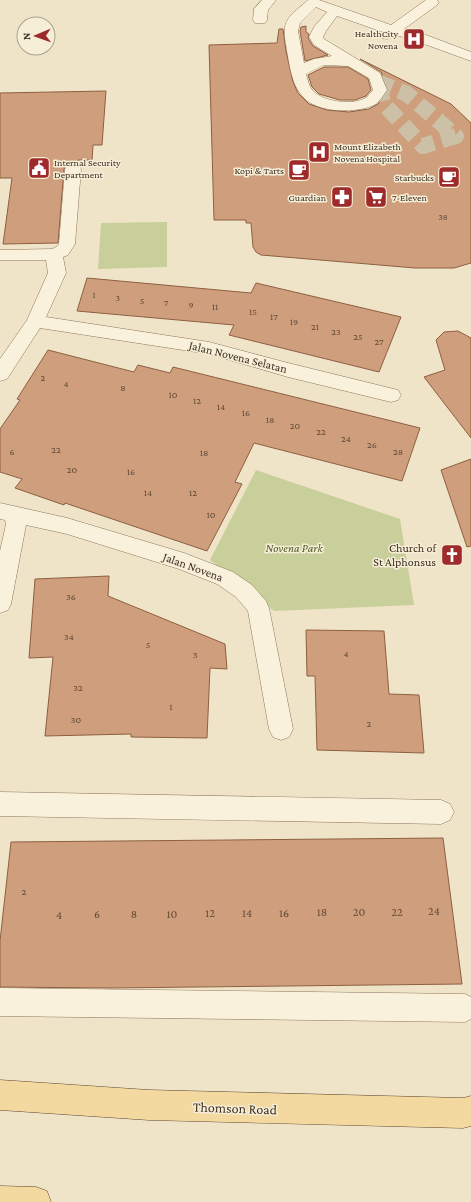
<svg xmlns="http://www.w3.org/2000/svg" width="471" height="1202" viewBox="0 0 471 1202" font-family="'Crimson Pro',serif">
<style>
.green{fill:#c9cf9b}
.building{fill:#cf9f7d;stroke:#8d5f41}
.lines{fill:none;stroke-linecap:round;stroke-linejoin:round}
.minor-tunnel{stroke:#ccc0a6;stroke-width:16;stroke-dasharray:16 8;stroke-linecap:butt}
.minor-casing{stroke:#8d765c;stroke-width:1}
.major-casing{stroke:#5b4430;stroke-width:1}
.minor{fill:#faf1dc;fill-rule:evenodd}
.major{fill:#f3d9a0;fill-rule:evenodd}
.labels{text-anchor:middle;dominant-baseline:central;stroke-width:3;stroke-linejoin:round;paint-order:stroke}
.far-number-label{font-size:9px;fill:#624a37}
.far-poi-label{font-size:10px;fill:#3d2e20;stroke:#f7eed8;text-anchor:end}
.number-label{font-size:10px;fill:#624a37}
.street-label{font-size:12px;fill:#3d2e20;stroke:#f7eed8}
.park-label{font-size:12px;font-style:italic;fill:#4d5a26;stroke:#f7eed8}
.poi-label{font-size:12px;fill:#3d2e20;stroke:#f7eed8;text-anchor:end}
.near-number-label{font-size:12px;fill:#624a37}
.near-street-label{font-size:14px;fill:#3d2e20;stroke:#f7eed8}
</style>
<rect width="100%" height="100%" fill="#f0e4c8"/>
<path class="green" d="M 167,222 L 167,267 L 98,269 L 101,223 Z
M 256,470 L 400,519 L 414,605 L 274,611 L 210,560 Z"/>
<path class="building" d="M 306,26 L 306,32 L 309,34 L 308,38 L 313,46 L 328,55 L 305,61 L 300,31 L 301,27 Z
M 279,29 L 283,29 L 286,51 L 293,82 L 298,93 L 309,104 L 327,110 L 349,112 L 369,109 L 378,104 L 388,89 L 381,72 L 360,59 L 451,104 L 471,123 L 471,263 L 454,268 L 415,268 L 261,255 L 256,252 L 253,247 L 251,223 L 246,223 L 246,220 L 214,220 L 209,45 L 277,43 Z
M 324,67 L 348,67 L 368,79 L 371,90 L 366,96 L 355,100 L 340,100 L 319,94 L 312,87 L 308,75 Z
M 106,91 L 102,145 L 93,145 L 92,160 L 78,160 L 77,164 L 73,163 L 67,165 L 64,169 L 58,243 L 3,244 L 12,178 L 0,178 L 0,93 Z
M 87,278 L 251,293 L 256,283 L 401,317 L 379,372 L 229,335 L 234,325 L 77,311 Z
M 458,331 L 471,338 L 471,438 L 424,377 L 445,370 L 436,340 L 444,332 Z
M 48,350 L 134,372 L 138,365 L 170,373 L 173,367 L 420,428 L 402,481 L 254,443 L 235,482 L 242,484 L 207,551 L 65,503 L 64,505 L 15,488 L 22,479 L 0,472 L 0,429 L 20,400 L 17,399 Z
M 471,459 L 471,546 L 467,547 L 441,470 Z
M 109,576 L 108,596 L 225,644 L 227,669 L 210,668 L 207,738 L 131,737 L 131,734 L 45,736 L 53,657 L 29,658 L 35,579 Z
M 306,630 L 384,631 L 389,694 L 419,695 L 424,753 L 317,750 L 315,676 L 307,676 Z
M 443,838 L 462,984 L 111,988 L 0,987 L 0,941 L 11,842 Z"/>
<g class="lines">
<path class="minor-tunnel" d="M 377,82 L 407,94 L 456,136 L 423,146 L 383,103 L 380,90"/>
<g class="minor-casing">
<path id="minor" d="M 262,0 L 276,0 L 268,10 L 267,20 L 265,23 L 255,23 L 253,20 L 254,9 Z
M 308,0 L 319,0 L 391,25 L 426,0 L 437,0 L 439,2 L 437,5 L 404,29 L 426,35 L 471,52 L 471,61 L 416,41 L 396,35 L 387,39 L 382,38 L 380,35 L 383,32 L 337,16 L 326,31 L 323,37 L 324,39 L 380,73 L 387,90 C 384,94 380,101 376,104 C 358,114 317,113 303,97 C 292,85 290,67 287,51 C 286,42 282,30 287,21 C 291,13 302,6 308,0 ZM 316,7 L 327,12 L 314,27 L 309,37 L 314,45 L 332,56 L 314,59 L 304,63 L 298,31 L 300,23 ZM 324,65 L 348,66 L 369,78 L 373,90 C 371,92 369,95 367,97 C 355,106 324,102 313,91 C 309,87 308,80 306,74 Z
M 73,164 L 79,166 L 81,169 L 75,244 L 68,255 L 63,257 L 66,273 L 46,317 L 209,342 L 288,363 L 398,390 L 401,395 L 398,400 L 391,402 L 288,377 L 209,354 L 40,328 L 7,379 L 0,381 L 0,359 L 27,320 L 48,273 L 46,260 L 0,260 L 0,250 L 52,249 L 56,247 L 59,244 L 65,169 L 67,166 Z
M 0,503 L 67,518 L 184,553 L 233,572 L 252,585 L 266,601 L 269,608 L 293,729 L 289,737 L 281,740 L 273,737 L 269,729 L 248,611 L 236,597 L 217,584 L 179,569 L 67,534 L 26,525 L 11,604 L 8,610 L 0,613 L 0,551 L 6,524 L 5,520 L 0,519 Z
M 0,792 L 441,800 L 450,804 L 454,812 L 450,820 L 441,824 L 0,816 Z
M 0,988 L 465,994 L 471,997 L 471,1019 L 465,1022 L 0,1016 Z"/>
</g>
<g class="major-casing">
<path id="major" d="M 0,1080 L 149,1090 L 463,1098 L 471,1096 L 471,1126 L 463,1128 L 149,1120 L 0,1110 Z
M 0,1186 L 36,1187 L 47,1191 L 51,1202 L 0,1202 Z"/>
</g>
<use href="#minor" class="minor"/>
<use href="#major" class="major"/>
</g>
<defs>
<g id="hospital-square" transform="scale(1.15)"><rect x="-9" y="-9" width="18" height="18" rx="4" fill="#9e2a2b" stroke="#f7eed8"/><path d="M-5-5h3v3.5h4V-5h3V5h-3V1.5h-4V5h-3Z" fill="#fff"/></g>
<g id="civic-square" transform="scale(1.15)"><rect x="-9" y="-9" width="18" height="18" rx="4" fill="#9e2a2b" stroke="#f7eed8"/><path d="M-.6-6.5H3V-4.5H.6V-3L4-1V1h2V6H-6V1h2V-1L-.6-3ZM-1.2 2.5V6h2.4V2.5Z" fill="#fff"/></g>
<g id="cafe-square" transform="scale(1.15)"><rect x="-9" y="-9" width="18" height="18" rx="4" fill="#9e2a2b" stroke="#f7eed8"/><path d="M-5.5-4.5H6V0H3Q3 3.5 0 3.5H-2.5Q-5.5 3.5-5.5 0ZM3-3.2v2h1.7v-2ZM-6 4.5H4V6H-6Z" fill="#fff"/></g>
<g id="pharmacy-square" transform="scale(1.15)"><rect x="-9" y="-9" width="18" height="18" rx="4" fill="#9e2a2b" stroke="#f7eed8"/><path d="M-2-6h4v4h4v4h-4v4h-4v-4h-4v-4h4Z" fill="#fff"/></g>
<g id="supermarket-square" transform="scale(1.15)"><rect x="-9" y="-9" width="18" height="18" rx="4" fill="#9e2a2b" stroke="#f7eed8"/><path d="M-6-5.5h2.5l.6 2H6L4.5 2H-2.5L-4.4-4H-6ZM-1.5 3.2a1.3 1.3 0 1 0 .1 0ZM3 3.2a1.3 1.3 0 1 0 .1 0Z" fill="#fff"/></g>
<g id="church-square" transform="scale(1.15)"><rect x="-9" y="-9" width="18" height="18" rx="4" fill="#9e2a2b" stroke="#f7eed8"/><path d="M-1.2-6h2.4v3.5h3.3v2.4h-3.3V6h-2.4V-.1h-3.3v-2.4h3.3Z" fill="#fff"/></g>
</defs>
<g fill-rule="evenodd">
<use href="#hospital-square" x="414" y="39"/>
<use href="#hospital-square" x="319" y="152"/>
<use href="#civic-square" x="39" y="168"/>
<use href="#cafe-square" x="299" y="170"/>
<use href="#cafe-square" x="449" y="177"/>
<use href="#pharmacy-square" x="342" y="197"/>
<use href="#supermarket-square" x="376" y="197"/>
<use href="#church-square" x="452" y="555"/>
</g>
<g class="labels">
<g class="far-number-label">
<text x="443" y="217">38</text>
<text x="94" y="295">1</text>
<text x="118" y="298">3</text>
</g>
<g class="far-poi-label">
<text x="398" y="33">HealthCity<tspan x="398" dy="12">Novena</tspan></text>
<text x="334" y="146" text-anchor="start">Mount Elizabeth<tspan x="334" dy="12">Novena Hospital</tspan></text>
<text x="54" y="162" text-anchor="start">Internal Security<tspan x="54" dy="12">Department</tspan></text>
<text x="284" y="170">Kopi &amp; Tarts</text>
<text x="434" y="177">Starbucks</text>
<text x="326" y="197">Guardian</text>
<text x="392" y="197" text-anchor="start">7-Eleven</text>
</g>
<g class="number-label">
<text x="142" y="300">5</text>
<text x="166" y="302">7</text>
<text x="191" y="304">9</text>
<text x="215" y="306">11</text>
<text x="253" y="311">15</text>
<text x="274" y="316">17</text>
<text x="294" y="321">19</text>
<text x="315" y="326">21</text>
<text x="336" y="331">23</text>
<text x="358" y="336">25</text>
<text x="379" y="341">27</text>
<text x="43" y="377">2</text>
<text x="66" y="383">4</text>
<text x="123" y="387">8</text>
<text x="173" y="394">10</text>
<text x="197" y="400">12</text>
<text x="221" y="406">14</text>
<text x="246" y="412">16</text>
<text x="270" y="419">18</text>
<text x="295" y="425">20</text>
<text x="321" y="431">22</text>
<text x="346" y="438">24</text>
<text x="372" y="444">26</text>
<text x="56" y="449">22</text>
<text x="12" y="451">6</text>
<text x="398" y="451">28</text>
<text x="204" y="452">18</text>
<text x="72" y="469">20</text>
<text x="131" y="471">16</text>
<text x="148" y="492">14</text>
<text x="193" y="492">12</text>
<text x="211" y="514">10</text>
<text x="71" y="596">36</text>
<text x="69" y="636">34</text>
<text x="148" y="644">5</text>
<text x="346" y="653">4</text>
<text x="195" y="654">3</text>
<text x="78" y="687">32</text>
<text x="171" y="706">1</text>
<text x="76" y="719">30</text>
<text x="369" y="723">2</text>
<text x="24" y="891">2</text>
</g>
<g class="street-label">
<text transform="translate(238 357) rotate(14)">Jalan Novena Selatan</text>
<text transform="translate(193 567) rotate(20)">Jalan Novena</text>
</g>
<g class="park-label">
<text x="294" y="548">Novena Park</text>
</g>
<g class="poi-label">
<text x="436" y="548">Church of<tspan x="436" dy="14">St Alphonsus</tspan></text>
</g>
<g class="near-number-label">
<text x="434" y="911">24</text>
<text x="322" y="912">18</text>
<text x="359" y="912">20</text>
<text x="397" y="912">22</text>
<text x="210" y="913">12</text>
<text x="247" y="913">14</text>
<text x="284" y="913">16</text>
<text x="97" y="914">6</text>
<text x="134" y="914">8</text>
<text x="172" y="914">10</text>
<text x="59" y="915">4</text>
</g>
<g class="near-street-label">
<text transform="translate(235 1108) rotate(2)">Thomson Road</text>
</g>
</g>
<g transform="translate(36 36) rotate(268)"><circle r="19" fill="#f7eed8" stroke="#ada18e"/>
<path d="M0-3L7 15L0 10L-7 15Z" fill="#9e2a2b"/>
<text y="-6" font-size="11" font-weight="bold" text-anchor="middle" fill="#3d2e20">N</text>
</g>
</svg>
